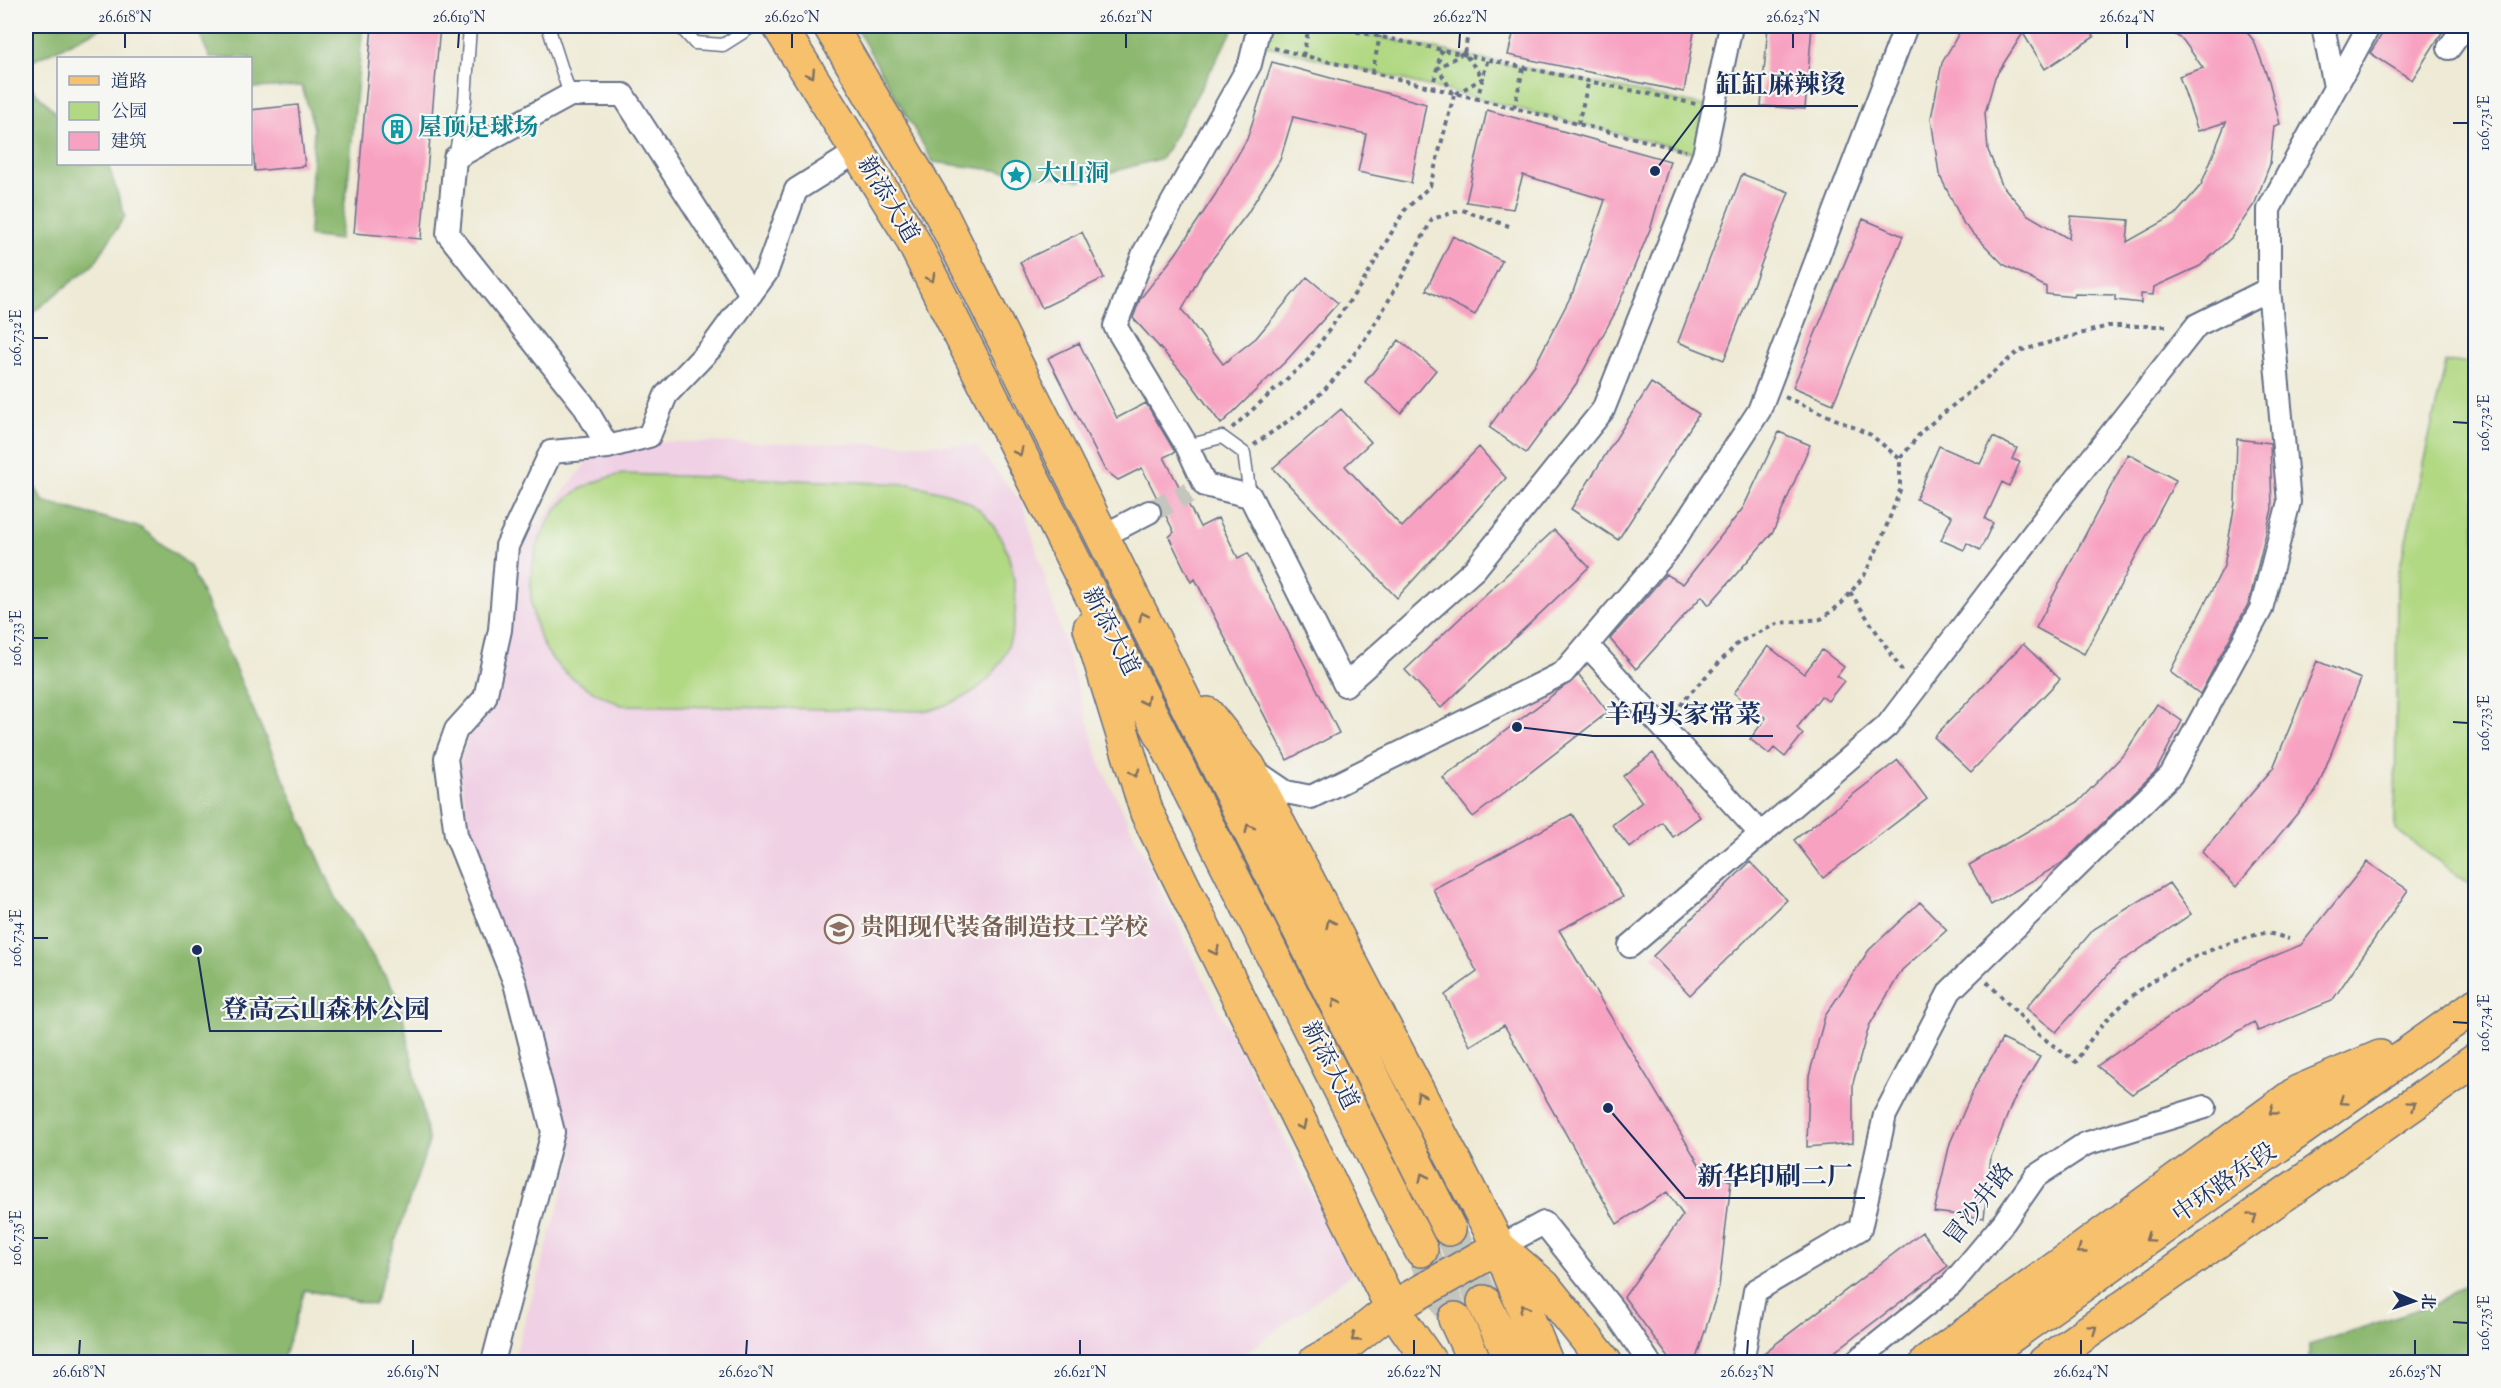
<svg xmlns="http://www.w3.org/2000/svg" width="2501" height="1388" viewBox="0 0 2501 1388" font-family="'Sorts Mill Goudy','Noto Serif SC',serif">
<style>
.built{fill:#f0d0e4}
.green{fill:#b1d882;stroke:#668470;stroke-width:1.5}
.forest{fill:#8cb870;stroke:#547467;stroke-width:1.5}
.building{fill:#f8a2c1}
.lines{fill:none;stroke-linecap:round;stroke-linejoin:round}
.minor-tunnel{stroke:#c4c5bd;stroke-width:22;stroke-dasharray:22 11;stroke-linecap:butt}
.primary-tunnel{stroke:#c4c5bd;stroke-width:33;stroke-dasharray:33 16;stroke-linecap:butt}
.service-casing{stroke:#657088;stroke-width:15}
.minor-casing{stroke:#657088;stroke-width:26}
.primary-casing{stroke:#657088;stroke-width:36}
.trunk-casing{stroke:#657088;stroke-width:36}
.path{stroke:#657088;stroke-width:4;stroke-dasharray:4.5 4.5;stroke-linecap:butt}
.service{stroke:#fff;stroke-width:12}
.minor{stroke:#fff;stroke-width:22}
.primary{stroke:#f7c06c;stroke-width:33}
.trunk{stroke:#f7c06c;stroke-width:33}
.oneway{stroke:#7e7064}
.ticks{fill:none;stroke:#1b2f5e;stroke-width:2}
.labels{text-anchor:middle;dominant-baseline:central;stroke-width:4.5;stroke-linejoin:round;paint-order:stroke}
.culture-label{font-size:24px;font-weight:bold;fill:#0d838f;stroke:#f6f6f2;text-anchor:start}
.street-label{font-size:24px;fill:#1b2f5e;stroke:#f6f6f2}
.education-label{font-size:24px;font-weight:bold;fill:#785e54;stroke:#f6f6f2;text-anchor:start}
.leader{fill:none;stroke:#1b2f5e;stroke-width:2}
.callout-dot{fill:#1b2f5e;stroke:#f6f6f2;stroke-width:2}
.callout-label{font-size:26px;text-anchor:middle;font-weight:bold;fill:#1b2f5e;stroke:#f6f6f2;stroke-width:4.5;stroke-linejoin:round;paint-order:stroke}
.neatline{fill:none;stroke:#1b2f5e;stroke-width:2}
.ticks-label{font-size:15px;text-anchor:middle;fill:#1b2f5e}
</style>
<rect width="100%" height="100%" fill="#f6f6f2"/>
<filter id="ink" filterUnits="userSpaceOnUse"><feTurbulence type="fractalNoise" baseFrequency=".0167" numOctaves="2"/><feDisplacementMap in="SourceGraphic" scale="12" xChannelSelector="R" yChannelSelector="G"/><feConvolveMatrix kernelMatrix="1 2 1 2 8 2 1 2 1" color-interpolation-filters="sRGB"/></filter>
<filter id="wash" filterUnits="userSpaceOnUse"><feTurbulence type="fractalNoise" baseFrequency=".008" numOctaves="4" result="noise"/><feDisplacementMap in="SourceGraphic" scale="24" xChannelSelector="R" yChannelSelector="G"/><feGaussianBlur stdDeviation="1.35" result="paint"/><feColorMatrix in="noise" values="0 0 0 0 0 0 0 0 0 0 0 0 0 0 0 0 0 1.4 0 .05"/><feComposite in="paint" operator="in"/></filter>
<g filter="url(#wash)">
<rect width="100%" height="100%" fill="#eeead5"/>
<path class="built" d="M 603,441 L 975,445 L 1023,504 L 1101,766 L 1211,994 L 1353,1273 L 1234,1362 L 513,1362 L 574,1154 L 476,863 L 459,768 L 522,546 Z"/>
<path class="green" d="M 1259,26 L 1328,26 L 1714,108 L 1704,155 L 1255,43 Z
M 2446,362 L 2475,362 L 2475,888 L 2395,829 L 2397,580 Z
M 623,474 L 909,484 C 932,490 958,493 977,508 C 1023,544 1029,638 988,679 C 972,696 950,704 928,711 L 621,705 C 596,693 571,682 553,660 C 518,616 525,533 569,497 C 585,484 603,478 623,474 Z"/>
<path class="forest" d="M 26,26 L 106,26 L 26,64 Z
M 196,26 L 363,26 L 348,182 L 339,240 L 309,236 L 314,128 L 302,86 L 251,88 L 250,58 L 210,58 Z
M 855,26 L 1235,26 L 1162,158 L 1080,181 L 933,162 Z
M 26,82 L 58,115 L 58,164 L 108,164 L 125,216 L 94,264 L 26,318 Z
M 26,472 L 43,501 L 141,528 L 190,566 L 338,902 L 399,998 L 429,1142 L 374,1305 L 305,1290 L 282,1362 L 26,1362 Z
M 2475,1278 L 2475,1362 L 2309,1362 L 2309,1345 L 2437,1303 Z"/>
<g id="blocks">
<path class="building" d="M 372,26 L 440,26 L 421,239 L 354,233 Z
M 1515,26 L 1695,26 L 1684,92 L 1508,55 Z
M 1768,26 L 1812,26 L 1805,109 L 1761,106 Z
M 1963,26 L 2087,26 L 2094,37 L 2045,69 L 2023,33 L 1995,77 L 1985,113 L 1988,150 L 2002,185 L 2028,215 L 2069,239 L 2071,216 L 2129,220 L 2127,242 L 2175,215 L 2201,185 L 2226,122 L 2198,131 L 2179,76 L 2203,68 L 2183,40 L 2162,26 L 2242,26 L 2254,41 L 2269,81 L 2280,124 L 2274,126 L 2270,164 L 2255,203 L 2231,238 L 2200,266 L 2154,287 L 2153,295 L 2141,294 L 2141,303 L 2115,300 L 2115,295 L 2075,294 L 2074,297 L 2046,294 L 2046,287 L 2003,264 L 1964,224 L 1939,174 L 1931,118 L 1942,63 Z
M 2387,26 L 2446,26 L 2412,80 L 2370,53 Z
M 1272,62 L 1426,104 L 1411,183 L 1358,172 L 1366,134 L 1293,117 L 1280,160 L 1247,214 L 1203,271 L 1182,310 L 1223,364 L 1256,338 L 1307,277 L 1338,303 L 1286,361 L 1221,424 L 1188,379 L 1133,318 L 1140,299 L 1175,255 L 1215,195 L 1247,139 Z
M 298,105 L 305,166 L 255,171 L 250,110 Z
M 1487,110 L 1670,161 L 1651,227 L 1615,313 L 1576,384 L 1526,453 L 1489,427 L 1536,363 L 1573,292 L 1605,200 L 1523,175 L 1513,209 L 1466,202 Z
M 1742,174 L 1789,192 L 1724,360 L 1678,342 Z
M 1863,219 L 1903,236 L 1833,404 L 1793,387 Z
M 1082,232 L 1104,278 L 1042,308 L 1020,262 Z
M 1453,236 L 1502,261 L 1475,315 L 1426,290 Z
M 1399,340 L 1436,370 L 1401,413 L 1365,382 Z
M 1079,343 L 1117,418 L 1146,403 L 1175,452 L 1164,457 L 1200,527 L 1218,518 L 1238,558 L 1248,553 L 1339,733 L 1287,760 L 1195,579 L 1191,582 L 1169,537 L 1174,532 L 1142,468 L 1118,480 L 1105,470 L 1048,358 Z
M 1651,383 L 1699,414 L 1618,540 L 1571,509 Z
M 1341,409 L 1371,442 L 1345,466 L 1402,527 L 1479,447 L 1506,478 L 1397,598 L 1273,468 Z
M 1779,432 L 1810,445 L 1773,532 L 1709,605 L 1702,596 L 1636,669 L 1610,639 L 1666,574 L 1683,584 L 1743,508 Z
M 1993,437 L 2017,448 L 2012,459 L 2020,462 L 2009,486 L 2002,482 L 1985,519 L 1993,523 L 1980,550 L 1967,543 L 1964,550 L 1941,540 L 1952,516 L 1916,499 L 1939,446 L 1980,464 Z
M 2237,439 L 2270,443 L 2272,509 L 2249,602 L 2200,694 L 2170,672 L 2224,566 L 2235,503 Z
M 2128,454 L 2176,480 L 2084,654 L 2036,628 Z
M 1554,530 L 1589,567 L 1441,708 L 1405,670 Z
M 2023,644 L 2060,679 L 1971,772 L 1934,737 Z
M 1768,646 L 1804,674 L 1822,650 L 1844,667 L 1837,676 L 1844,681 L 1828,701 L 1821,696 L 1797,728 L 1803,734 L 1785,757 L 1774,748 L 1769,754 L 1750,739 L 1766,718 L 1734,693 Z
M 2317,661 L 2361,679 L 2316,791 L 2236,887 L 2202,852 L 2273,768 Z
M 1579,675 L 1608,712 L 1473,817 L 1443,778 Z
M 2157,704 L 2182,721 L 2156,771 L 2062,863 L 1991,905 L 1969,865 L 2078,802 L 2125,753 Z
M 1653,753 L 1700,817 L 1673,837 L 1662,822 L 1630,848 L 1612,825 L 1642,802 L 1623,776 Z
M 1898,760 L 1927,799 L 1823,878 L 1794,840 Z
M 1572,814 L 1623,897 L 1559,930 L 1702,1169 L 1731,1181 L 1719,1287 L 1695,1362 L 1672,1362 L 1624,1297 L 1683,1215 L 1667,1192 L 1617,1224 L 1504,1025 L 1470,1046 L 1445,995 L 1477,972 L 1433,889 Z
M 1750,862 L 1787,900 L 1690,995 L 1653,956 Z
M 2367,862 L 2408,890 L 2332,1001 L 2258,1031 L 2254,1022 L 2132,1094 L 2097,1066 L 2233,973 L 2301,945 Z
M 2169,883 L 2191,914 L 2118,964 L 2056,1032 L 2026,1008 L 2094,929 Z
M 1920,902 L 1947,930 L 1902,970 L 1869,1026 L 1853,1083 L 1853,1143 L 1807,1147 L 1809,1076 L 1825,1016 L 1869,950 Z
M 2002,1039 L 2040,1057 L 2013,1101 L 1991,1157 L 1984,1218 L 1934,1212 L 1950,1143 L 1976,1084 Z
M 1922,1232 L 1948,1266 L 1821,1362 L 1756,1362 L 1756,1359 Z"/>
</g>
</g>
<g filter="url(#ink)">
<use href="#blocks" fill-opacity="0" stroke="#657088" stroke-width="1.5"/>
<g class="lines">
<path class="minor-tunnel" d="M 1149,512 L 1189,493"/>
<path class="primary-tunnel" d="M 1449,1229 L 1484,1302
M 1421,1250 L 1455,1319"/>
<g class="service-casing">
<path id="service" d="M 548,26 L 570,95
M 680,26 L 695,43 L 723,45 L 753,26
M 455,158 L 465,100 L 470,26
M 1187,446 L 1222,437 L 1244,453 L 1250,496"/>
</g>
<g class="minor-casing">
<path id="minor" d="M 1259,26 L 1250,64 L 1144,253 L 1115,326 L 1187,446 L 1205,485 L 1250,496 L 1345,685 L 1475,569 L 1603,410 L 1704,155 L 1731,26
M 2323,26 L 2335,87
M 2449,48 L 2465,26
M 608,447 L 583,404 L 448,234 L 455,158 L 570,95 L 623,95 L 751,294
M 1103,536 L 1149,512
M 1587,645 L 1761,834
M 1252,769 L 1286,792 L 1311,797 L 1563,673 L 1668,550 L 1759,411 L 1906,26
M 1630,946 L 1887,726 L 2055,505 L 2197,325 L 2269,289
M 1499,1247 L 1544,1223 L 1615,1312 L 1649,1362
M 493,1362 L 553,1132 L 515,983 L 456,835 L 446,758 L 456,730 L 485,698 L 500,630 L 507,546 L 551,452 L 608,447 L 649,436 L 666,395 L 712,347 L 766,273 L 796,190 L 858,151
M 1742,1362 L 1755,1291 L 1860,1229 L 1885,1115 L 1950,991 L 2171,775 L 2261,609 L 2289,502 L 2269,289 L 2269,209 L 2369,26
M 1855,1362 L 1952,1284 L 2004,1222 L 2036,1176 L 2085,1144 L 2205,1107"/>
</g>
<g class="primary-casing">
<path id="primary" d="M 779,26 L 910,235 L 1421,1250
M 830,26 L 941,214 L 1449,1229
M 1090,628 L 1147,813 L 1392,1308 L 1430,1362
M 1207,714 L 1249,767 L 1499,1247 L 1546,1362
M 1484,1302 L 1513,1362
M 1392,1308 L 1499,1247 L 1544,1286 L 1605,1362
M 1455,1319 L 1475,1362"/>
</g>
<g class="trunk-casing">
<path id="trunk" d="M 1315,1362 L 1347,1344 L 1392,1308
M 1927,1362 L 2298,1092 L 2380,1057
M 1974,1362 L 2476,1005
M 2045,1362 L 2476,1060"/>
</g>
<path class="path" d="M 1330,26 L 1696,104
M 1274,48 L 1686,151
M 1463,53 L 1438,68 L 1454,95 L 1483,78 L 1464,53 L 1470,26
M 1303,56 L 1309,26
M 1372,73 L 1380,36
M 1432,89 L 1442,48
M 1477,100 L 1488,58
M 1514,108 L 1524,65
M 1578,124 L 1589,80
M 1785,397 L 1871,435 L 1900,459
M 1232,428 L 1308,360 L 1365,279 L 1404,211 L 1430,186 L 1454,95
M 1254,445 C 1271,432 1290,421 1306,407 C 1363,358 1398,284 1432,219 L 1462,210 L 1509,226
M 1850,592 L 1903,672
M 1675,713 L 1689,694 L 1739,642 L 1779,623 L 1821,619 L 1841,604 L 1864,576 L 1881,541 L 1900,490 L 1900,459 L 1922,431 L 2019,351 L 2108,326 L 2170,326
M 1987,982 L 2039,1035 L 2076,1062 C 2110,1002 2174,959 2240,940 C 2248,938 2258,933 2267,933 C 2274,934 2282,937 2289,939"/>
<use href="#service" class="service"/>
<use href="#minor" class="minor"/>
<use href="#primary" class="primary"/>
<use href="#trunk" class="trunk"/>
</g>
<defs><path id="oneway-chevron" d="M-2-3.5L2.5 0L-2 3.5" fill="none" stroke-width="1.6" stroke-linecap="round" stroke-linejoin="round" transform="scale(1.5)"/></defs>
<g class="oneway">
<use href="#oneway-chevron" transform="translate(811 74) rotate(58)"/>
<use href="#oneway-chevron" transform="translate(931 278) rotate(63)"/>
<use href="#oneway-chevron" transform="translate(1019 452) rotate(63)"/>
<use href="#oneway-chevron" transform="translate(1143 616) rotate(-117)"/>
<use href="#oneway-chevron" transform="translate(1145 701) rotate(63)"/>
<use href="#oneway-chevron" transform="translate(1135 773) rotate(73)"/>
<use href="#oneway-chevron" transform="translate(1249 828) rotate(-117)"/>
<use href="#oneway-chevron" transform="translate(1330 923) rotate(-117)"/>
<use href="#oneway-chevron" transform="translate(1215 951) rotate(64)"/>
<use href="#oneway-chevron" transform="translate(1336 1002) rotate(-117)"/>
<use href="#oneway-chevron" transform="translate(1420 1096) rotate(-117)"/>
<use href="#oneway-chevron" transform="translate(2343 1101) rotate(145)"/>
<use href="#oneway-chevron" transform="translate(2412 1105) rotate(-35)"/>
<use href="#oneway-chevron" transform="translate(2273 1111) rotate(144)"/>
<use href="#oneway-chevron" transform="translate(1302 1126) rotate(64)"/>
<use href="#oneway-chevron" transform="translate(1423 1177) rotate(-116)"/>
<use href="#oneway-chevron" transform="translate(2253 1217) rotate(-35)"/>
<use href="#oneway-chevron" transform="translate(2149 1238) rotate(145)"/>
<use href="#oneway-chevron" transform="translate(2081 1250) rotate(144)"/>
<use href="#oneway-chevron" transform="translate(1524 1308) rotate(-112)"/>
<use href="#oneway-chevron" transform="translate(2093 1329) rotate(-35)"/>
<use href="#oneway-chevron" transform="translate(1355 1338) rotate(142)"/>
</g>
</g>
<path class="ticks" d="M 125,48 L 125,33M 458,48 L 459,33M 792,48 L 792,33M 1126,48 L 1126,33M 1459,48 L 1460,33M 1793,48 L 1793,33M 2127,48 L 2127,33M 2453,123 L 2468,123M 33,338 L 48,338M 2453,422 L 2468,423M 33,638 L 48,638M 2453,722 L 2468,723M 33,938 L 48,938M 2453,1022 L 2468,1023M 33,1238 L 48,1238M 2453,1322 L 2468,1323M 79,1355 L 80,1340M 413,1355 L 413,1340M 746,1355 L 747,1340M 1080,1355 L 1080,1340M 1414,1355 L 1414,1340M 1747,1355 L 1748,1340M 2081,1355 L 2081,1340M 2415,1355 L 2415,1340"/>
<defs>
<g id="building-ring" transform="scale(1.5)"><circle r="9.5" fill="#f6f6f2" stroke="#0f9aa8" stroke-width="1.5"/><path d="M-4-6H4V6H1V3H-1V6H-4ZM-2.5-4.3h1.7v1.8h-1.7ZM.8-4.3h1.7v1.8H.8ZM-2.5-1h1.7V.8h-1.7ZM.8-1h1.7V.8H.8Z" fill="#0f9aa8"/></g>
<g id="sight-ring" transform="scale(1.5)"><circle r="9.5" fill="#f6f6f2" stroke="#0f9aa8" stroke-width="1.5"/><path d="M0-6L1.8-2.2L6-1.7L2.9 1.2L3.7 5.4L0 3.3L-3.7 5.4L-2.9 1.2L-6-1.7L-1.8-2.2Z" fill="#0f9aa8"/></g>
<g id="school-ring" transform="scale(1.5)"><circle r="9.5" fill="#f6f6f2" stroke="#8d6e63" stroke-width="1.5"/><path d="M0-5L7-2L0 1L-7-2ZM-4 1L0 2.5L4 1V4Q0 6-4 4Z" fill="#8d6e63"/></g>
</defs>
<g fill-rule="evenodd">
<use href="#building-ring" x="397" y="129"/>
<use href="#sight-ring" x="1016" y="175"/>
<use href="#school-ring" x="839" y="929"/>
</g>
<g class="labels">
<g class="culture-label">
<text x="418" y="129">屋顶足球场</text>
<text x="1037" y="175">大山洞</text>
</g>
<g class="street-label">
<text transform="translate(887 200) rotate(59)">新添大道</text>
<text transform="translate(1110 632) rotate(63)">新添大道</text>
<text transform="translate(1329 1066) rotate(63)">新添大道</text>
<text transform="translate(2225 1184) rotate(-35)">中环路东段</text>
<text transform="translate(1980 1205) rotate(-52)">冒沙井路</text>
</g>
<g class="education-label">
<text x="860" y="929">贵阳现代装备制造技工学校</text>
</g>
</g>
<path class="leader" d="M1655 171L1704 106H1858M1517 727L1593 736H1773M197 950L210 1031H442M1608 1108L1685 1198H1865"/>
<g class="callout-dot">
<circle cx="1655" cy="171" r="6"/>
<circle cx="1517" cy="727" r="6"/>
<circle cx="197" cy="950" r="6"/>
<circle cx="1608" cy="1108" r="6"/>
</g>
<g class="callout-label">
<text x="1781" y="93">缸缸麻辣烫</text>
<text x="1683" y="723">羊码头家常菜</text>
<text x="326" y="1018">登高云山森林公园</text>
<text x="1775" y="1185">新华印刷二厂</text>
</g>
<rect width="2501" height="1388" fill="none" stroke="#f6f6f2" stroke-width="66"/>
<rect x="57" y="57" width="195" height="108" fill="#f6f6f2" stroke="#9ea6b7" stroke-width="1.5"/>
<rect x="69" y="76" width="30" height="9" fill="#f7c06c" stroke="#9ea6b7" stroke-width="1.5"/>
<text x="111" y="87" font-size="18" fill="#1b2f5e">道路</text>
<rect x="69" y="102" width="30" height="18" fill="#b1d882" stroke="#9ea6b7" stroke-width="1.5"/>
<text x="111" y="117" font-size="18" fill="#1b2f5e">公园</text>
<rect x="69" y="132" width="30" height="18" fill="#f8a2c1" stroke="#9ea6b7" stroke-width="1.5"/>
<text x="111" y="147" font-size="18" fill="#1b2f5e">建筑</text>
<g transform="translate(2414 1301) rotate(92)" stroke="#f6f6f2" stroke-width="4.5" paint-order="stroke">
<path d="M0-4.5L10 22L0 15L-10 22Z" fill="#1b2f5e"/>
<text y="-9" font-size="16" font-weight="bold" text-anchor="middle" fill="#1b2f5e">北</text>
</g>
<rect x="33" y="33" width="2435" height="1322" class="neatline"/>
<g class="ticks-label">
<text x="125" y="22">26.618°N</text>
<text x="459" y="22">26.619°N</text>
<text x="792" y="22">26.620°N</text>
<text x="1126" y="22">26.621°N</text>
<text x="1460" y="22">26.622°N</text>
<text x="1793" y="22">26.623°N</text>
<text x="2127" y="22">26.624°N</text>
<text transform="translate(2484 123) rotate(-90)" y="5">106.731°E</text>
<text transform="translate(16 338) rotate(-90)" y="5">106.732°E</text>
<text transform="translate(2484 423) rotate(-90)" y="5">106.732°E</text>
<text transform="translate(16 638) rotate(-90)" y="5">106.733°E</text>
<text transform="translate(2484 723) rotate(-90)" y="5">106.733°E</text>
<text transform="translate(16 938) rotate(-90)" y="5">106.734°E</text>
<text transform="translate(2484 1023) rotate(-90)" y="5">106.734°E</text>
<text transform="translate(16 1238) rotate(-90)" y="5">106.735°E</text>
<text transform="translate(2484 1323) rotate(-90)" y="5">106.735°E</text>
<text x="79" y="1377">26.618°N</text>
<text x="413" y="1377">26.619°N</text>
<text x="746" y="1377">26.620°N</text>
<text x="1080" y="1377">26.621°N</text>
<text x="1414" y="1377">26.622°N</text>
<text x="1747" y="1377">26.623°N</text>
<text x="2081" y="1377">26.624°N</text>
<text x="2415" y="1377">26.625°N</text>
</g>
</svg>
